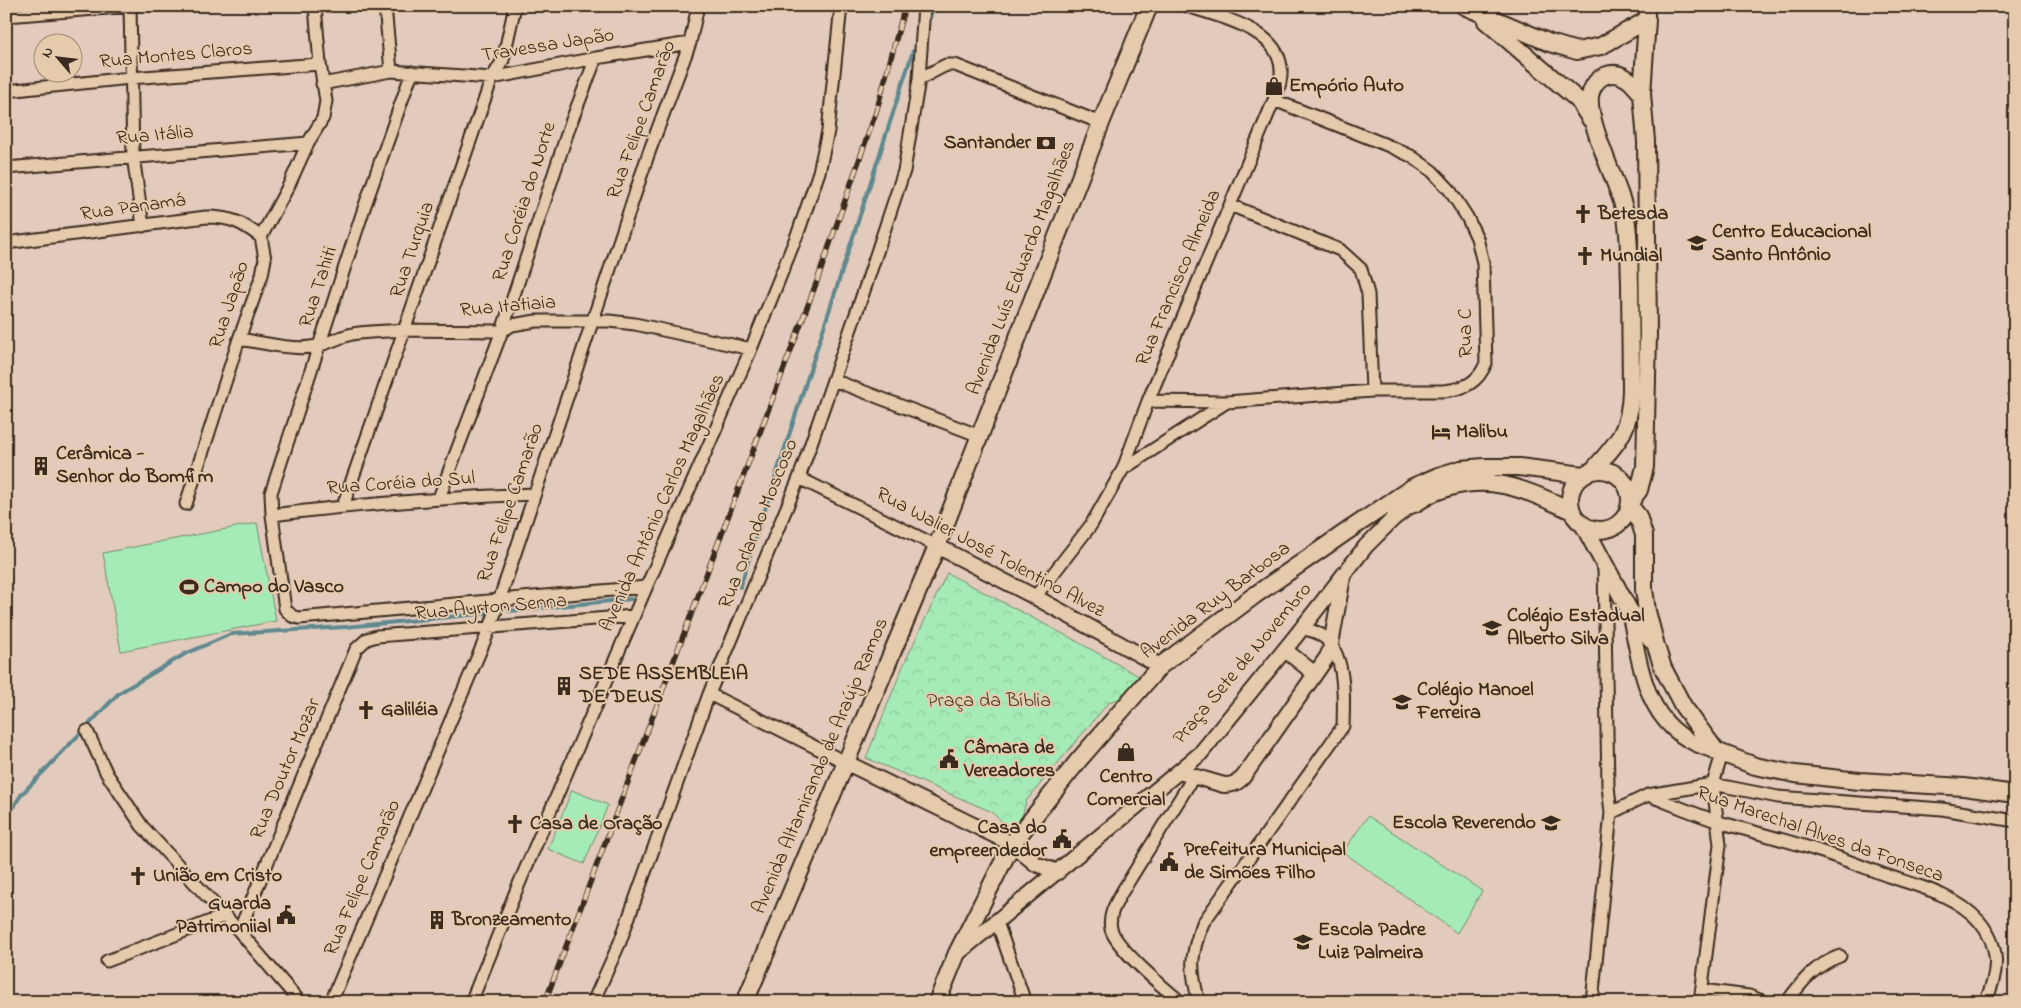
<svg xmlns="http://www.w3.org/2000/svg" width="2021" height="1008" viewBox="0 0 2021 1008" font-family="'Indie Flower',sans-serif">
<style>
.park{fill:url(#park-crowns);stroke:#708a6a}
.garden{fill:#a5ebb7;stroke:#708a6a}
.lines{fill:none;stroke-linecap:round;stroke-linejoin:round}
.stream{stroke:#61888f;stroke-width:4}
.minor-casing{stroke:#3b2a1e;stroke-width:15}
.tertiary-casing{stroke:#3b2a1e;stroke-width:18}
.secondary-casing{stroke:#3b2a1e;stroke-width:20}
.minor{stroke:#e5cbac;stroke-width:11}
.tertiary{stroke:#e5cbac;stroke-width:14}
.secondary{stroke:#e5cbac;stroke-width:16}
.rail-casing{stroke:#3b2a1e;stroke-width:5.5}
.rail{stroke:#e5cbac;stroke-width:4;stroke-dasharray:11;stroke-linecap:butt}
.labels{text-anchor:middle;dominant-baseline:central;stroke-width:4;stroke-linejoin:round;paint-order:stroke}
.street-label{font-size:20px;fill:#3b2a1e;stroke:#e5cbac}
.poi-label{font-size:20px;font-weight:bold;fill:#3b2a1e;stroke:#e5cbac;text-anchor:start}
.park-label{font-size:20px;fill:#463d2d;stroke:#e5cbac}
</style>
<defs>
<pattern id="park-crowns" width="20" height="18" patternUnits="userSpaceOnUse" patternTransform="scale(1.25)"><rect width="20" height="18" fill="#a5ebb7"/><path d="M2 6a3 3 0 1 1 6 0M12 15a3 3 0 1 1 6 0" fill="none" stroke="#8fca9d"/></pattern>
</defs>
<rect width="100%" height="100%" fill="#e2cbbc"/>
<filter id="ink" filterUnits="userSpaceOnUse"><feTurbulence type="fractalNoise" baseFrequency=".02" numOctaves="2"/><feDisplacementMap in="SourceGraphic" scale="10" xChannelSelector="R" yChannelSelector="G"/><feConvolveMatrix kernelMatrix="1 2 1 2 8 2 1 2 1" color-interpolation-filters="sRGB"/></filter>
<g filter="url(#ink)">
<path class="park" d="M 947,573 L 1069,637 L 1142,678 L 1131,695 L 1109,702 L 1026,801 L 1022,817 L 1011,829 L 990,811 L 866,758 L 904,664 Z"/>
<path class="garden" d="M 257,523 L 276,621 L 121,651 L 103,553 Z
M 572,790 L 608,805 L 584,864 L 548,849 Z
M 1368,816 L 1482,891 L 1457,933 L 1343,852 Z"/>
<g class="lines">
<path class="stream" d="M 930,18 L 933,6
M 740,587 L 913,51
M 509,611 L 631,599
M 6,819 L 21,795 L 119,693 L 185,654 L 231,634 L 345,627 L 490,613"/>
<g class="minor-casing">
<path id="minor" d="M 130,6 L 133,156 L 143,226
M 385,6 L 391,71
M 6,16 L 134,6
M 412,72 L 364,208 L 271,493 L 272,515 L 285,609 L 292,616 L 299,618 L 646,587
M 919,79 L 946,65 L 955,65 L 1101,123
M 322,84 L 391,71 L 492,78 L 596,58 L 690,43
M 6,91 L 130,78 L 320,64
M 6,168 L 308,143
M 1230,205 L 1340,250 L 1361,269 L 1368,294 L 1372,391
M 6,243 L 206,217 C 231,217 241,222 261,237
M 239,339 C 260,342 290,350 311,347 C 328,345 342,334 359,333 C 406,328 454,331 502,331 L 512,325 L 536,321 L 609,321 L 635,324 L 751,349
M 833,380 L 980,436
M 1148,401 L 1227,402 L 1372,391 L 1444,391 C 1464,389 1478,383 1486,363 L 1483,263 L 1477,238 L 1467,217 L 1449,189 L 1432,171 L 1411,156 L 1389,146 L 1274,100
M 1123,469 L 1227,402
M 799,478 L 937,546
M 439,498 L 502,331 L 570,125 L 596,58
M 186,504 L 239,339 L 262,275 L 265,259 L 261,237 L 289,185 L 308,143 L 323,118 L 326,101 L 320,64 L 315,6
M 343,506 L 492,78 L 503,60 L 515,6
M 272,515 C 359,504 446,498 534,494
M 1035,597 L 1091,525 L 1123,469 L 1148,401 L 1274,100 C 1276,94 1279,88 1280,82 C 1291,31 1222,18 1187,6
M 709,694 L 845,762
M 87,731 L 107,774 L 142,826 L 239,931 L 300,1002
M 1648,795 C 1671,804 1695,814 1719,822 C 1750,831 1782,839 1813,849 C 1839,857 1863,867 1888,876 C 1919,886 1957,896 1979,921 C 2001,947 1999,973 1985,1002
M 1611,813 L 1648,795 L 1713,784 L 1722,754
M 997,922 L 1025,1002
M 239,931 L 356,649 L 367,639 L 377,636 L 634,616
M 107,961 L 224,916
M 1702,990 L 1749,996 L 1765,1002
M 331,1002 L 490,628 L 648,155 L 690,43 L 698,6
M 471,1002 L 516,891 L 642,597 L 751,349 L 799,230 L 819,172 L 828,131 L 841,6
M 593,1002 L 620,942 L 709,694 L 799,478 L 866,285 L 904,171 L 919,79 L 924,6
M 1181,1002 C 1165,989 1116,948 1111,929 C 1108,915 1116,903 1122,892 L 1194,776
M 1199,1002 C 1190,969 1190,955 1203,923 L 1343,726 C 1344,693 1348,631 1301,629
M 1592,1002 L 1611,813 L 1608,786 L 1604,566
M 1700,1002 L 1720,845 L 1713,784 L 1778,797 L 1942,809 L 2015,821
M 1787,1002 C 1802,981 1815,965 1840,956"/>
</g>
<g class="tertiary-casing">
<path id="tertiary" d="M 1647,6 L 1647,20
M 937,546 L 1035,597 L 1160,666
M 1629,611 C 1642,672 1645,733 1716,751
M 1285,650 L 1315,674
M 845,762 L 1012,844 L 1036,864 L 1058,872
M 1179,772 L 1224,785 C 1233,785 1238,783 1244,776 L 1327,657 L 1330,650 L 1343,577
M 958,953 L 1200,754 L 1295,637 L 1366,546 L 1393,519 L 1411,505"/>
</g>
<g class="secondary-casing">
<path id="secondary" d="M 1464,6 L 1550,43 L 1577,51 L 1601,46 L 1647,20
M 1486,21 L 1578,100 L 1591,120
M1570 500a30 30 0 1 1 60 0a30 30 0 1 1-60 0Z
M 1593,470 C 1619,441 1630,431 1631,390 C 1631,354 1630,319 1630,283 C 1629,260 1630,235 1625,212 C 1619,184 1583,116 1591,92 C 1596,76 1612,69 1626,78 C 1632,81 1637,89 1642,94
M 1631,501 L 1639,490 L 1645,467 L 1648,334 L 1646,141 L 1642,94 L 1647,20
M 1387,506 C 1395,505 1406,507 1414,504 C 1422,500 1429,494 1438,491 C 1488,471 1526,490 1572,511
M 1630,506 L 1638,516 L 1644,535 L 1644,589 L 1647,611 L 1656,646 L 1663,668 L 1683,706 L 1716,751 L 1755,766 L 1795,774 L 1859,781 L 1964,787 L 2015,794
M 1584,526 L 1629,610 L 1651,640
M 745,1002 L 937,546 L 1101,123 L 1149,6
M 937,1002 L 957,953 L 1012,844 L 1078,761 L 1160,666 L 1255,595 L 1346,532 L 1413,487 L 1438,476 L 1461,469 L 1484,467 L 1519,467 L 1583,475"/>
</g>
<use href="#minor" class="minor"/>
<use href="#tertiary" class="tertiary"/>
<use href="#secondary" class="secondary"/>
<g class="rail-casing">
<path id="rail" d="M 545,1002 L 817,281 L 877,109 L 905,6"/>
</g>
<use href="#rail" class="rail"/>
</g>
</g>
<defs>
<g id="shop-bare" transform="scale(1.5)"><path d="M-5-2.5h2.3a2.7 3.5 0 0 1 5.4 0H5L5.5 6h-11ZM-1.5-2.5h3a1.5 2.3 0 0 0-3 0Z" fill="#3b2a1e" stroke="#e5cbac" stroke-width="2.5" paint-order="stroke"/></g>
<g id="bank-bare" transform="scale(1.5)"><path d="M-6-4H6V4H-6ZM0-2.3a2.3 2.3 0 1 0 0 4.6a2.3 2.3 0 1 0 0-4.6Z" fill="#3b2a1e" stroke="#e5cbac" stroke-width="2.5" paint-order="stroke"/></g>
<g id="church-bare" transform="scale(1.5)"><path d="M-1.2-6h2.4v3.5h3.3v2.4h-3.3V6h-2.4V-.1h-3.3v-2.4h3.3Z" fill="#3b2a1e" stroke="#e5cbac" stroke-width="2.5" paint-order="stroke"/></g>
<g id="school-bare" transform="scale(1.5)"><path d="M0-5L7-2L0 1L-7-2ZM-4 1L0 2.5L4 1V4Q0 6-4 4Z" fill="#3b2a1e" stroke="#e5cbac" stroke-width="2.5" paint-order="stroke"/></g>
<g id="hotel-bare" transform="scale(1.5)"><path d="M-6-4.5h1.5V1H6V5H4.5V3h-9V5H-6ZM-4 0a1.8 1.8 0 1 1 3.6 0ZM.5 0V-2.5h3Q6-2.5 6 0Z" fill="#3b2a1e" stroke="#e5cbac" stroke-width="2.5" paint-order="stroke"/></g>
<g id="building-bare" transform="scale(1.5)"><path d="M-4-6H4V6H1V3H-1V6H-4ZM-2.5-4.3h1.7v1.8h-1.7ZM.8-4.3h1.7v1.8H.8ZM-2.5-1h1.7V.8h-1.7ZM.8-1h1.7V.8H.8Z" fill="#3b2a1e" stroke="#e5cbac" stroke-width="2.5" paint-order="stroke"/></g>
<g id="stadium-bare" transform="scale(1.5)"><path d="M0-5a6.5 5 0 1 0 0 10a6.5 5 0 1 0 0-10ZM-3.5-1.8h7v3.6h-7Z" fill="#3b2a1e" stroke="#e5cbac" stroke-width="2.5" paint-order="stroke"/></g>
<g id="civic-bare" transform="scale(1.5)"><path d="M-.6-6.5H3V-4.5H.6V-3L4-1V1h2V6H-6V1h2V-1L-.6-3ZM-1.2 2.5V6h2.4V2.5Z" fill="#3b2a1e" stroke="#e5cbac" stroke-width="2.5" paint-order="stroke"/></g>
</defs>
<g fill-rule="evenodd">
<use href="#shop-bare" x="1274" y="86"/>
<use href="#bank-bare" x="1046" y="143"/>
<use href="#church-bare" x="1583" y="214"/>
<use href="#school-bare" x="1697" y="243"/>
<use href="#church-bare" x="1585" y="256"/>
<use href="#hotel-bare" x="1441" y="432"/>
<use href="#building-bare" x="41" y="466"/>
<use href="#stadium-bare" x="189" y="587"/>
<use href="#school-bare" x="1492" y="628"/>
<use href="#building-bare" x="564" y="686"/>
<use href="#school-bare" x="1402" y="702"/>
<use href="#church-bare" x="366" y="710"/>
<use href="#shop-bare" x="1126" y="752"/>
<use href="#civic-bare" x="949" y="759"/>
<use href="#school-bare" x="1551" y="823"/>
<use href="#church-bare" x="515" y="824"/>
<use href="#civic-bare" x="1062" y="839"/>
<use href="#civic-bare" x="1169" y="862"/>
<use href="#church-bare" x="138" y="876"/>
<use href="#civic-bare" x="286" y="915"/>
<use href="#building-bare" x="437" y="920"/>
<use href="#school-bare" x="1303" y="942"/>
</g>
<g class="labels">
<g class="street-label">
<text transform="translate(548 46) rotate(-9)">Travessa Japão</text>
<text transform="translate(176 56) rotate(-5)">Rua Montes Claros</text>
<text transform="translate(642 120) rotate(-70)">Rua Felipe Camarão</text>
<text transform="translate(155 136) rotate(-5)">Rua Itália</text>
<text transform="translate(525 202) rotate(-72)">Rua Coréia do Norte</text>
<text transform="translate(133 208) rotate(-8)">Rua Panamá</text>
<text transform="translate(413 250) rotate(-71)">Rua Turquia</text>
<text transform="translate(1022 268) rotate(-69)">Avenida Luís Eduardo Magalhães</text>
<text transform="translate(1179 278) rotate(-67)">Rua Francisco Almeida</text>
<text transform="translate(319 287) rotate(-72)">Rua Tahiti</text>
<text transform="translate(230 305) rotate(-72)">Rua Japão</text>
<text transform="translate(508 307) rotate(-5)">Rua Itatiaia</text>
<text transform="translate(1466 333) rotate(-90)">Rua C</text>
<text transform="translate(401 484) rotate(-4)">Rua Coréia do Sul</text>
<text transform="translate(511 503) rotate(-71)">Rua Felipe Camarão</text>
<text transform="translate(663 503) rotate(-66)">Avenida Antônio Carlos Magalhães</text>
<text transform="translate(759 524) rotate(-68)">Rua Orlando Moscoso</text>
<text transform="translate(990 553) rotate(28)">Rua Walier José Tolentino Alvez</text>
<text transform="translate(1216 601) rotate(-37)">Avenida Ruy Barbosa</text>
<text transform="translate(491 608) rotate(-5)">Rua Ayrton Senna</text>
<text transform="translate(1243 664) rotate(-50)">Praça Sete de Novembro</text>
<text transform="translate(821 766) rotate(-67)">Avenida Altamirando de Araújo Ramos</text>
<text transform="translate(286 769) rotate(-67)">Rua Doutor Mozar</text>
<text transform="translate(1820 835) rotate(19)">Rua Marechal Alves da Fonseca</text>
<text transform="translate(363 878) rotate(-67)">Rua Felipe Camarão</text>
</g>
<g class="poi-label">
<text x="1289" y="86">Empório Auto</text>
<text x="1031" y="143" text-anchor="end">Santander</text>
<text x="1598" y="214">Betesda</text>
<text x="1712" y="232">Centro Educacional<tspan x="1712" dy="23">Santo Antônio</tspan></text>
<text x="1600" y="256">Mundial</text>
<text x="1456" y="432">Malibu</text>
<text x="56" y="454">Cerâmica -<tspan x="56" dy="23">Senhor do Bomfim</tspan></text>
<text x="204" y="587">Campo do Vasco</text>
<text x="1507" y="616">Colégio Estadual<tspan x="1507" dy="23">Alberto Silva</tspan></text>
<text x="579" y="674">SEDE ASSEMBLEIA<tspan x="579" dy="23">DE DEUS</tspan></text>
<text x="1417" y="690">Colégio Manoel<tspan x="1417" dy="23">Ferreira</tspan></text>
<text x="381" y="710">Galiléia</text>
<text x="964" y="748">Câmara de<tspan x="964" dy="23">Vereadores</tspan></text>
<text x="1126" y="777" text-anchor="middle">Centro<tspan x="1126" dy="23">Comercial</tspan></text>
<text x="1536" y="823" text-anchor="end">Escola Reverendo</text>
<text x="530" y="824">Casa de Oração</text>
<text x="1047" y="828" text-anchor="end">Casa do<tspan x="1047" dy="23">empreendedor</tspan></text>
<text x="1184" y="850">Prefeitura Municipal<tspan x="1184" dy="23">de Simões Filho</tspan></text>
<text x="153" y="876">União em Cristo</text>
<text x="271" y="904" text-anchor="end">Guarda<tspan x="271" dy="23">Patrimoniial</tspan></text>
<text x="452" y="920">Bronzeamento</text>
<text x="1318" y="930">Escola Padre<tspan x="1318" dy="23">Luiz Palmeira</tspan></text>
</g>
<g class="park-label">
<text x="989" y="701">Praça da Bíblia</text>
</g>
</g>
<rect width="2021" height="1008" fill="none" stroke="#e5cbac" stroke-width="25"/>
<rect x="12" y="12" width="1996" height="983" fill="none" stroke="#3b2a1e" stroke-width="2" filter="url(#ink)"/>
<g transform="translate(58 58) rotate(298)"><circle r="24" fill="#e5cbac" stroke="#a18b73"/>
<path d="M0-4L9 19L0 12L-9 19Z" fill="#3b2a1e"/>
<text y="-8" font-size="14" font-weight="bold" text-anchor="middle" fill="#3b2a1e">N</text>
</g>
</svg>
